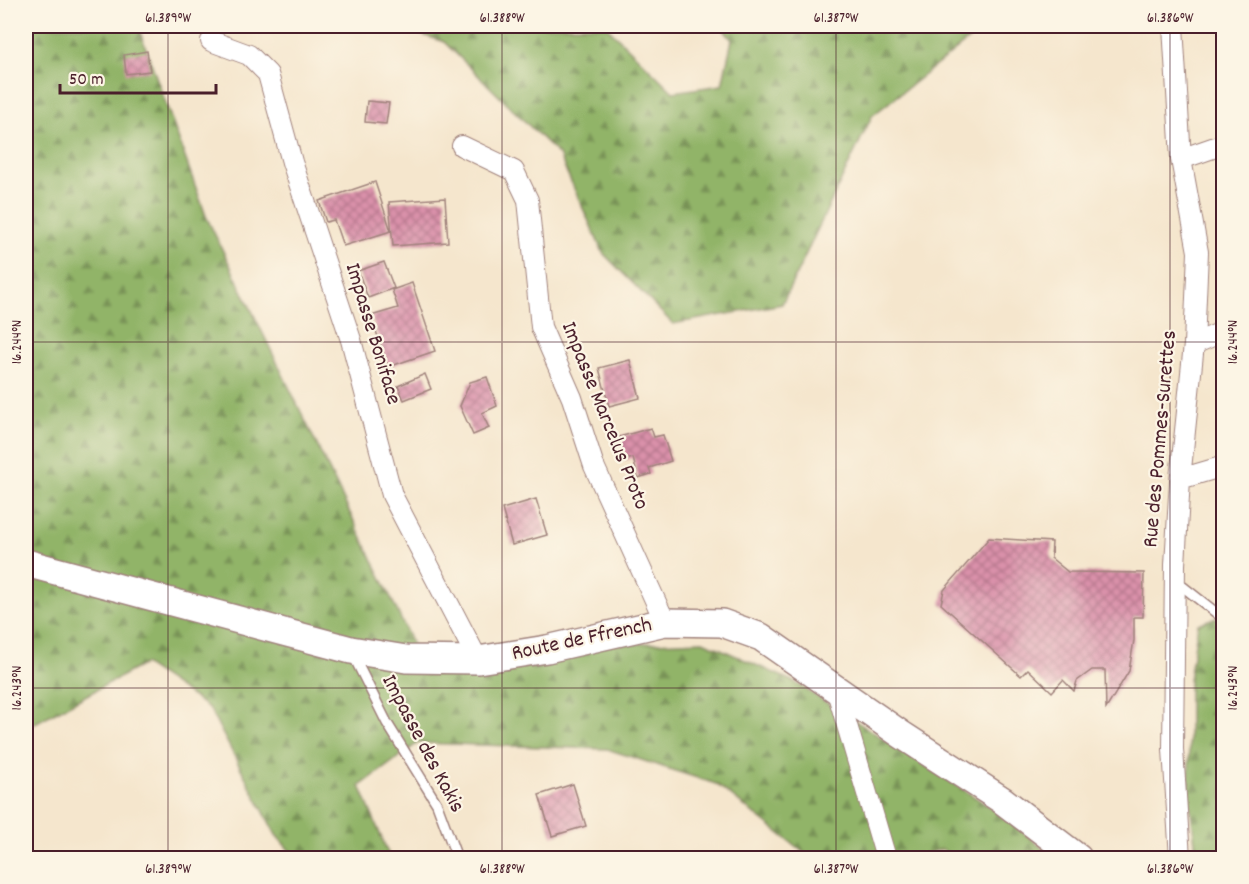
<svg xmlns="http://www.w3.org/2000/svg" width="1249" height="884" viewBox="0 0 1249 884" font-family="Dekko,sans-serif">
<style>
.forest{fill:url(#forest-firs);stroke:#6e6a4a;stroke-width:1.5}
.building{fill:url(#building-cross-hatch)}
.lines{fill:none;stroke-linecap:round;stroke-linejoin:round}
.lane-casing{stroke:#a0827c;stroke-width:12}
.street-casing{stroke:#a0827c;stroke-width:22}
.secondary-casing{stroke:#a0827c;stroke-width:30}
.lane{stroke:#fff;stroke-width:9}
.street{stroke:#fff;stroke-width:20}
.secondary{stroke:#fff;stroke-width:27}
.ticks{fill:none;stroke:#4a1f2b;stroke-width:1.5;stroke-opacity:0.45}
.labels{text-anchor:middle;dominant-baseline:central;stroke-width:4.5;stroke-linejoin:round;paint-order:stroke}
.street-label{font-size:22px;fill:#4a1f2b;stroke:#fcf5e5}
.neatline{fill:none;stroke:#4a1f2b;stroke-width:2}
.ticks-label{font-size:15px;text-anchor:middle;fill:#4a1f2b}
</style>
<defs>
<pattern id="forest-firs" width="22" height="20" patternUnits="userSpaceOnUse" patternTransform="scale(1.5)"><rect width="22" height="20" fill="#91b468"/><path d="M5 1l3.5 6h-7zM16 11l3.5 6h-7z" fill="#789256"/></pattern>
<pattern id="building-cross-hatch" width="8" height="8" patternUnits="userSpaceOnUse" patternTransform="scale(1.5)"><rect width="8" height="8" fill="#da91aa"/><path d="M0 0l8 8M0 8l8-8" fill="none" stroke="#b3768b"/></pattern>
</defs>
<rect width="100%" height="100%" fill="#fcf5e5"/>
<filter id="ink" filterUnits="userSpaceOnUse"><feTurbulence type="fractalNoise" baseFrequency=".0167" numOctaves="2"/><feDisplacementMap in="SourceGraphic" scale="12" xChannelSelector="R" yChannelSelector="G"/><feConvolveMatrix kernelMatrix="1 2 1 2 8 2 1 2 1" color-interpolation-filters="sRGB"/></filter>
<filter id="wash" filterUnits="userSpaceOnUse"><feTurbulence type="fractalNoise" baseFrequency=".008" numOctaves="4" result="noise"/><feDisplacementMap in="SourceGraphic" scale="24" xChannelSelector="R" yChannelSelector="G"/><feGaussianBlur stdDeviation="1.35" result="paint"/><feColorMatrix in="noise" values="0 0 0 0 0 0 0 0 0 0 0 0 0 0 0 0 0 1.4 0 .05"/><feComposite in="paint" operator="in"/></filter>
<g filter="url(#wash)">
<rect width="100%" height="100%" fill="#f5e6cd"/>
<path class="forest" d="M 26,26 L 138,26 L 206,216 L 395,606 L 426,675 L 601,645 L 703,641 L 794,682 L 1000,813 L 1054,858 L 955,858 L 942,849 L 912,858 L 811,858 L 716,784 L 607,749 L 418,743 L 360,786 L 390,858 L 296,858 L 276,835 L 209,708 L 144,664 L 26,728 Z
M 396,26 L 606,26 L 673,92 L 722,85 L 732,40 L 721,26 L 986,26 L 872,116 L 782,304 L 673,324 L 603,253 L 559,155 L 444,42 Z
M 1214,618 L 1224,620 L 1223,858 L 1197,858 L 1189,797 L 1189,680 L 1198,624 Z"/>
<g id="blocks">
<path class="building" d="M 147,51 L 150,71 L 126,74 L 124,55 Z
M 367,101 L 389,103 L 386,124 L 365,122 Z
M 375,182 L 391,231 L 343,246 L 334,220 L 326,222 L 319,201 Z
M 445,198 L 448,242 L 393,246 L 389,202 Z
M 384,262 L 394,288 L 368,298 L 358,271 Z
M 412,283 L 435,351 L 388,367 L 371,316 L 398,308 L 392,290 Z
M 630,360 L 640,398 L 609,406 L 599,368 Z
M 425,374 L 431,389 L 404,400 L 398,386 Z
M 487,377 L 497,406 L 482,413 L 489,428 L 473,435 L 460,406 L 470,382 Z
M 651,428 L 654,437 L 663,435 L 671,461 L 649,468 L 651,474 L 638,478 L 633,458 L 625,460 L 619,437 Z
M 536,499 L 547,535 L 512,545 L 502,509 Z
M 989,538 L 1052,542 L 1051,558 L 1068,572 L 1144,573 L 1143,617 L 1134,617 L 1134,640 L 1129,671 L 1106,709 L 1105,670 L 1092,670 L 1077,681 L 1074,691 L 1063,680 L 1052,692 L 1028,669 L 1021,676 L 941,604 L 944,590 Z
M 573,784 L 586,826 L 552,836 L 539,795 Z"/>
</g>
</g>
<g filter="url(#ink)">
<use href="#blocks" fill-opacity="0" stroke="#a0827c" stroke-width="1.5"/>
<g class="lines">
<g class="lane-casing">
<path id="lane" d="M 1177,582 L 1224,619
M 353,655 L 387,723 L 437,804 L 457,858"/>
</g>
<g class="street-casing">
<path id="street" d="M 1173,26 L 1181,159 L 1198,252 L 1194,344 L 1180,479 L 1175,565 L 1173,749 L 1180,858
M 211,41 L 249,55 L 268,74 L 292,162 L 351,340 L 392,495 L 478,660
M 462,146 L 514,171 L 528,200 L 541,327 L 572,398 L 594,466 L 665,622
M 1181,159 L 1224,144
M 1194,344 L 1224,331
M 1180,479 L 1224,466
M 836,688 L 886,858"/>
</g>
<g class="secondary-casing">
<path id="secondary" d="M 26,563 L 351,650 L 406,659 L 478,660 L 547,649 L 665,622 L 722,623 L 761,637 L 902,735 L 1002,800 L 1078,858"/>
</g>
<use href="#lane" class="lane"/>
<use href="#street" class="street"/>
<use href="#secondary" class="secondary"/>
</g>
</g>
<path class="ticks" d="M 168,26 L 168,858M 502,26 L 502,858M 836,26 L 836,858M 1170,26 L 1170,858M 26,342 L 1224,342M 26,688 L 1224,688"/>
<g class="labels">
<g class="street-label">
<text transform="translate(372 334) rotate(73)">Impasse Boniface</text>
<text transform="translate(604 416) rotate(68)">Impasse Marcelus Proto</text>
<text transform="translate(1161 439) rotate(-85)">Rue des Pommes-Surettes</text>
<text transform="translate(582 640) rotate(-12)">Route de Ffrench</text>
<text transform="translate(422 744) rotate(62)">Impasse des Kakis</text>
</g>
</g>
<rect width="1249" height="884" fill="none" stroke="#fcf5e5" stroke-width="66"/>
<path d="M60 84v9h156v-9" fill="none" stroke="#4a1f2b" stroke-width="3"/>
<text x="69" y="84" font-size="18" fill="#4a1f2b" stroke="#fcf5e5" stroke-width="4.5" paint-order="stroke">50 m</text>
<rect x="33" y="33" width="1183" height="818" class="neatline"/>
<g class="ticks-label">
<text x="168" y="22">61.389°W</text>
<text x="502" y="22">61.388°W</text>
<text x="836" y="22">61.387°W</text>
<text x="1170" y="22">61.386°W</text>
<text transform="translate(16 342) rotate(-90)" y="5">16.244°N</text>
<text transform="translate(1232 342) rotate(-90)" y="5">16.244°N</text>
<text transform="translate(16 688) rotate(-90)" y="5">16.243°N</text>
<text transform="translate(1232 688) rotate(-90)" y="5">16.243°N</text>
<text x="168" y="873">61.389°W</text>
<text x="502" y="873">61.388°W</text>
<text x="836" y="873">61.387°W</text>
<text x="1170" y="873">61.386°W</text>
</g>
</svg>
